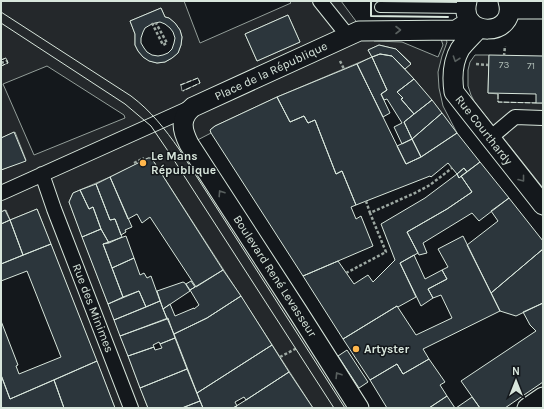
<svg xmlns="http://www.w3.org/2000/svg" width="544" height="409" viewBox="0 0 544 409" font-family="Karla,sans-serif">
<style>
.parking{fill:#24282b;stroke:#939e99;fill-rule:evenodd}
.building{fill:#2c363c;stroke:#d8e6dc;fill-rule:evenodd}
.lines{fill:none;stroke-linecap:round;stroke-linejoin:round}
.service-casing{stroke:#d8e6dc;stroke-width:12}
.pedestrian-casing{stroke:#d8e6dc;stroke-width:16}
.minor-casing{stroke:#d8e6dc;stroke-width:21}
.path{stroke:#9da8a2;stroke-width:2.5;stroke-dasharray:3 2;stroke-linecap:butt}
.service{stroke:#14181c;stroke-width:10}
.pedestrian{stroke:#14181c;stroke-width:14}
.minor{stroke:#14181c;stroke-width:19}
.tram{stroke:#d8e6dc;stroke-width:1}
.fence{stroke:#d8e6dc;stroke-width:1;stroke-dasharray:5 2;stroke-linecap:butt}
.wall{stroke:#d8e6dc;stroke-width:2}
.oneway{stroke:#59605f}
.poi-dot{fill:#ffb74d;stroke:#14181c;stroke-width:1.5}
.labels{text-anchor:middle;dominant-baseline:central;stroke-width:3;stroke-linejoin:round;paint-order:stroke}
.number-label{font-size:10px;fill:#adbab4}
.street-label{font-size:12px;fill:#d8e6dc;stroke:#14181c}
.poi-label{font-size:12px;font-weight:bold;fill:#d8e6dc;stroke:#14181c;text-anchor:start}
</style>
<rect width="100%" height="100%" fill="#14181c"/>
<path class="parking" d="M 1,1 L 184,1 L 200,43 L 291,3 L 289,1 L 341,1 L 367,36 L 442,36 L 445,37 L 447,42 L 446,45 L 442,56 L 438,72 L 439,88 L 443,106 L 457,133 L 414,79 L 405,69 L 411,63 L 396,49 L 379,45 L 368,50 L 372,57 L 277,97 L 215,126 L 211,129 L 211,133 L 186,146 L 353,408 L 313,408 L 154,162 L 149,158 L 110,177 L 73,193 L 69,202 L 148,408 L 115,408 L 37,209 L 10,220 L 6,210 L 1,212 L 1,170 L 26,160 L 15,132 L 1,138 L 1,66 L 8,63 L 6,58 L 1,60 ZM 161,8 L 165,17 L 169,18 L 175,23 L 180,30 L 182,37 L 181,45 L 178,53 L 172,58 L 165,62 L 157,63 L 150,61 L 143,57 L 138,51 L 135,45 L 135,34 L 130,21 ZM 288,15 L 300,42 L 257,61 L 245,34 ZM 438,38 L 441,39 L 443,45 L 438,57 L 402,42 L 374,41 L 372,39 ZM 47,66 L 124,115 L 125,118 L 34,155 L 3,84 ZM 198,78 L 200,83 L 182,91 L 181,85 Z
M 475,55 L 489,55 L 488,93 L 498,94 L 498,102 L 543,103 L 543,188 L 474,101 L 471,95 L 468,86 L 468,70 L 470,62 Z"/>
<path class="building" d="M 161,8 L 165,17 L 169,18 L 175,23 L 180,30 L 182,37 L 181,45 L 178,53 L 172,58 L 165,62 L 157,63 L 149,61 L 143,57 L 138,51 L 135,45 L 135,34 L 130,21 ZM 160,22 L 165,24 L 170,28 L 173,32 L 175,38 L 174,43 L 172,49 L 168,53 L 163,55 L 158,56 L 152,55 L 147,52 L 144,48 L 141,43 L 141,38 L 143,32 L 145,28 L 150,25 L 155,23 Z
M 288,15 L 300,42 L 257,61 L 245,34 Z
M 379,45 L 396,49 L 411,64 L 405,69 L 392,56 L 380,54 L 372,57 L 368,50 Z
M 380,54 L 392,56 L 414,79 L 397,92 L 403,98 L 401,99 L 414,114 L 404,122 L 412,139 L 402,144 L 394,127 L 402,123 L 387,99 L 384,100 L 381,94 L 387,90 L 372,57 Z
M 489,55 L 543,56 L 543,103 L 536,103 L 536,94 L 488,93 Z
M 372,57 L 387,90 L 381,94 L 390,113 L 383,117 L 357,64 Z
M 357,64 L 406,164 L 421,157 L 457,133 L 480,162 L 467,172 L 464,168 L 457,174 L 448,163 L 431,177 L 430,176 L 356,205 L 342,171 L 336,174 L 315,120 L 308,123 L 304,116 L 290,122 L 277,97 Z
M 414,79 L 432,100 L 414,114 L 401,99 L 403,98 L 397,92 Z
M 277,97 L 290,122 L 304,116 L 308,123 L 315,120 L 336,174 L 342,171 L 356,205 L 351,207 L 356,219 L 361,216 L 373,246 L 303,276 L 211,133 L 210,130 L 215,126 Z
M 432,100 L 442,113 L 412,139 L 404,122 Z
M 442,113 L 457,133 L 421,157 L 412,139 Z
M 14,132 L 26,161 L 1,170 L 1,138 Z
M 412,139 L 421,157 L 406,164 L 397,146 Z
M 148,158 L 151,158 L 154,162 L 223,270 L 196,287 L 150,217 L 142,223 L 137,214 L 128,219 L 110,177 Z
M 480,162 L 509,198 L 479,221 L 472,213 L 423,243 L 427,253 L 419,255 L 407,232 L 447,209 L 472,192 L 461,176 Z
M 464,168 L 467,172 L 459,178 L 457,174 Z
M 457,174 L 459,178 L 461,176 L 472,192 L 447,209 L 407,232 L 418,253 L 400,263 L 416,297 L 398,307 L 397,306 L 343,339 L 303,276 L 338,261 L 354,284 L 368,275 L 373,282 L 395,260 L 381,224 L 425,198 Z
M 110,177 L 132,227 L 125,230 L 126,232 L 121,235 L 115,219 L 110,220 L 96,184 Z
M 96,184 L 110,220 L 115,219 L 122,237 L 109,243 L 101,229 L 93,207 L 89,209 L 80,190 Z
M 80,190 L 89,209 L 93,207 L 101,229 L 82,237 L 69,202 L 73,193 Z
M 509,198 L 543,241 L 543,249 L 491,293 L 467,245 L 498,221 L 491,211 Z
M 37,209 L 51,244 L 23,255 L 10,220 Z
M 5,210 L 10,220 L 1,224 L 1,212 Z
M 10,220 L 23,255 L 1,264 L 1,224 Z
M 101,229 L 109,243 L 103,244 L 123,297 L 108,304 L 82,237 Z
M 126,236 L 134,258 L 112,268 L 103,244 Z
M 463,236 L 500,311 L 423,349 L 429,359 L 403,374 L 397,364 L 370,380 L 343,339 L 397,306 L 416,335 L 452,318 L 441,295 L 433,298 L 428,289 L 447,279 L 442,270 L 448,267 L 438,249 Z
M 51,244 L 97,361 L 10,399 L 1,375 L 1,321 L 18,365 L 16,366 L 19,374 L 61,357 L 27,271 L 1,281 L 1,264 Z
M 543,249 L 543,303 L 516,316 L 500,311 L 491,293 Z
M 414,255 L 425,279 L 442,270 L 447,279 L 428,289 L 433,298 L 421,306 L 400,263 Z
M 134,258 L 140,275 L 144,273 L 147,278 L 151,276 L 160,301 L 146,307 L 139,291 L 123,297 L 112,268 Z
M 223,270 L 241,296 L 207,318 L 174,334 L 163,309 L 170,304 L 175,316 L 194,308 L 194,309 L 199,305 L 190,290 Z
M 191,281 L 195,287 L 190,290 L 186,284 Z
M 183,282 L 185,283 L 190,291 L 163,309 L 157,291 Z
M 139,291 L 146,307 L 114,320 L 108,304 Z
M 241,296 L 272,345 L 197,393 L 174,334 L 207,318 Z
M 160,301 L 167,319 L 120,336 L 114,320 Z
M 543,303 L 543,382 L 505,408 L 480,408 L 461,381 L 536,331 L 530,325 L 523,312 Z
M 168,318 L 175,338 L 160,344 L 159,342 L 153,345 L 154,347 L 128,356 L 120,336 Z
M 175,338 L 187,369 L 140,388 L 128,356 L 154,347 L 155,350 L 162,348 L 160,344 Z
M 272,345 L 289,372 L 246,400 L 244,397 L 235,402 L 237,406 L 233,408 L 203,408 L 197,393 Z
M 347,350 L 368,382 L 359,388 L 338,356 Z
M 429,359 L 445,382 L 440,385 L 447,396 L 429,408 L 387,408 L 370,380 L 397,364 L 403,374 Z
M 97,361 L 115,408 L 64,408 L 54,380 Z
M 187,369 L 200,401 L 182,408 L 148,408 L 140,388 Z
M 289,372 L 313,408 L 233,408 L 246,400 Z
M 1,375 L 10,399 L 54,380 L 64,408 L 1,408 Z
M 447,396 L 455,408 L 429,408 Z
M 472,397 L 480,408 L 456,408 Z
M 200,401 L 203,408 L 182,408 Z"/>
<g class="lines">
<g class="service-casing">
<path id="service" d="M 380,7 L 466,8"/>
</g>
<g class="pedestrian-casing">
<path id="pedestrian" d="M 320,1 L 348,36
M 490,138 L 515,117 L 543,118
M 42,174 L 54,209 L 131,408
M 1,193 L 192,107"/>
</g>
<g class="minor-casing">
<path id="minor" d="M 467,1 C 457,39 519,38 508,1
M 510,9 L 543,9
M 479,28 C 473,35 465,42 460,49 C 452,63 452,78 454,92 L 543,205
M 359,408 L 298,312 L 189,144 C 182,130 179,118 193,107 L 359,31 L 456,30 L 470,21
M 527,408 L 543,397"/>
</g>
<path class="path" d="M 152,23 L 163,45 L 167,43 L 156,23
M 504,56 L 505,46
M 340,61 L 344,69
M 1,63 L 7,61
M 476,64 L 488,65
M 134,163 L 144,158
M 366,201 L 370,213
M 346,273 L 386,252 L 370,213 L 415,193 L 430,185 L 452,168
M 280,357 L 297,348"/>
<use href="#service" class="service"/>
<use href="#pedestrian" class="pedestrian"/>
<use href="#minor" class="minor"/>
<path class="tram" d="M 1,12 L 131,96 C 151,111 165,129 179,149 L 345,408
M 1,23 L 125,104 L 151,126 L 170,154 L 334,408"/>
<path class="fence" d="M 1,60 L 6,58 L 8,63 L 1,66
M 180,85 L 198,78 L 200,83 L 183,91
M 498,94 L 498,102 L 536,103"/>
<path class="wall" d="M 371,1 L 371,16 L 448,17"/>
</g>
<defs><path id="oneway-chevron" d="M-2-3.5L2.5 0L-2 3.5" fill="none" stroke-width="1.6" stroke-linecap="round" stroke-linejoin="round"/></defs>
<g class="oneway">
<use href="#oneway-chevron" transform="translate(398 30)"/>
<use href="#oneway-chevron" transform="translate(456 59) rotate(109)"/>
<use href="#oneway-chevron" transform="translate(522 179) rotate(52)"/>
<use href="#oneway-chevron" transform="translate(221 193) rotate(-123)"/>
<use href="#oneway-chevron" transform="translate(338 375) rotate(-122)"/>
</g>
<g class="poi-dot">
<circle cx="143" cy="163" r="4"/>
<circle cx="356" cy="349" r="4"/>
</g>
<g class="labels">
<g class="number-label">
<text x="504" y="65">73</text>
<text x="531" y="66">71</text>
</g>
<g class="street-label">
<text transform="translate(271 71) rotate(-25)">Place de la République</text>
<text transform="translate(484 130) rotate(52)">Rue Courthardy</text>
<text transform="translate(275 276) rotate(57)">Boulevard René Levasseur</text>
<text transform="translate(93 308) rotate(69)">Rue des Minimes</text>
</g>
<g class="poi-label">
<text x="151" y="156">Le Mans<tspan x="151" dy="14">République</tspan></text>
<text x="364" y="349">Artyster</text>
</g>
</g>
<rect width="544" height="409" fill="none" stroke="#d8e6dc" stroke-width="4"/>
<g transform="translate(516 381)" stroke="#14181c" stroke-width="3" paint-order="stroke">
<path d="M0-3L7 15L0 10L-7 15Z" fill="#d8e6dc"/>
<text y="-6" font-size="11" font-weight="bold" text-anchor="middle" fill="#d8e6dc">N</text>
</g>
</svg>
